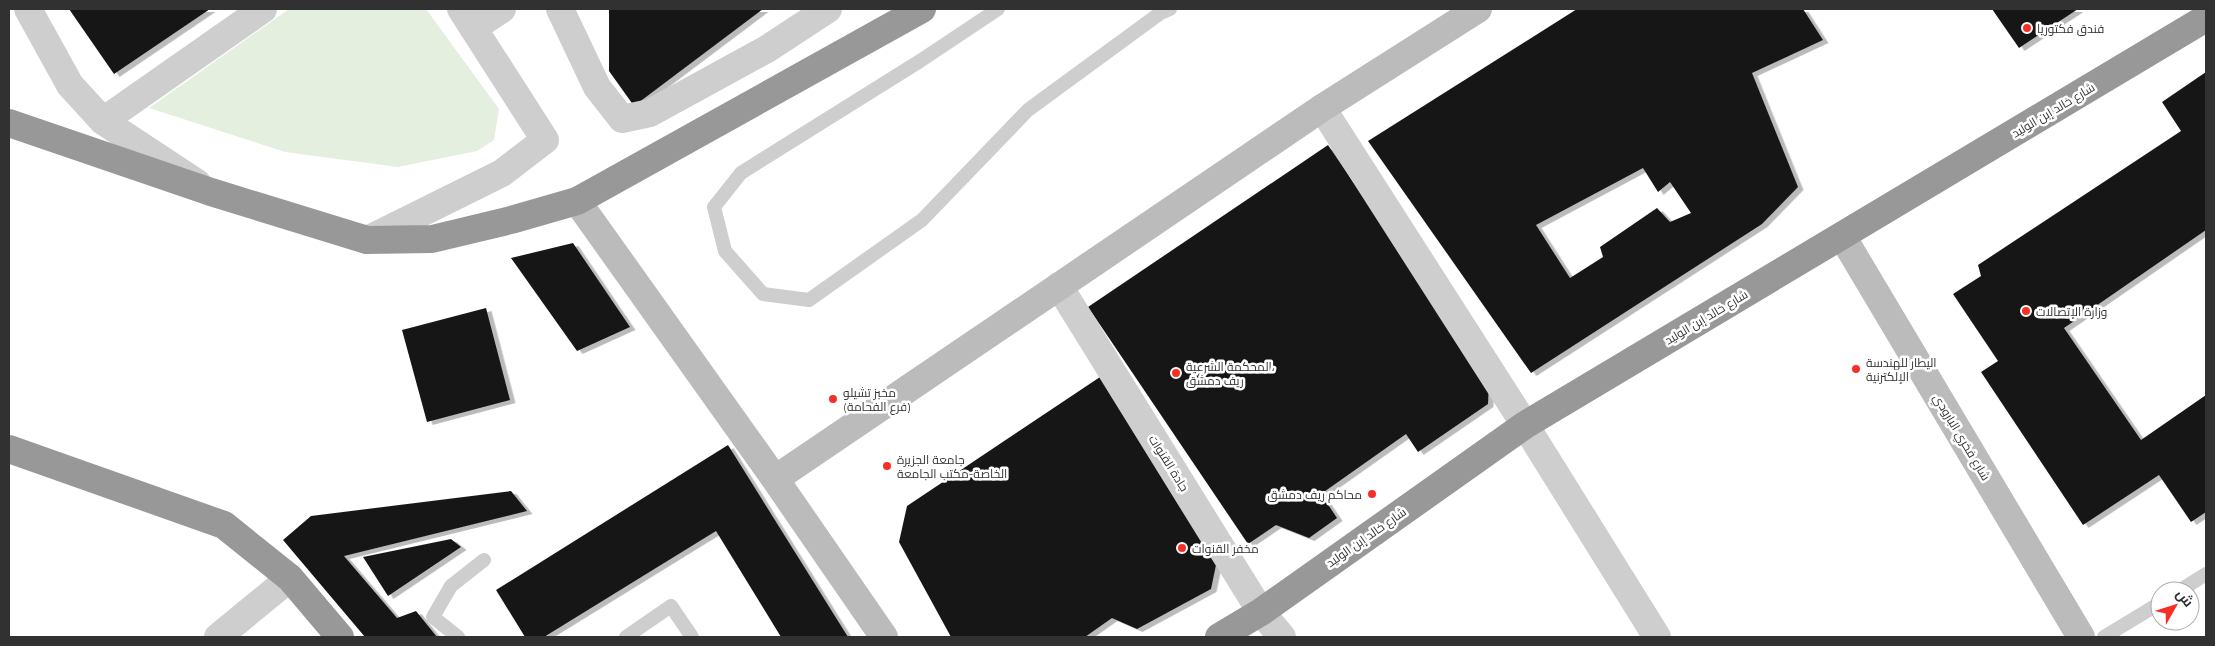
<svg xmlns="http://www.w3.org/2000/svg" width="2215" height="646" viewBox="0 0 2215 646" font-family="Montserrat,Cairo,sans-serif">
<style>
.green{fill:#e5efdf}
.building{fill:#181818;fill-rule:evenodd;filter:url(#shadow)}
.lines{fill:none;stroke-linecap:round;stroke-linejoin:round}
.lane{stroke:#cecece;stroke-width:14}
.street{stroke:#cecece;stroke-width:28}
.secondary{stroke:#bbb;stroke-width:28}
.highway{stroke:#989898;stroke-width:28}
.poi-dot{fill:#f62f26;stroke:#fff;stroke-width:2}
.labels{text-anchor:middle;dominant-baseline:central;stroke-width:5;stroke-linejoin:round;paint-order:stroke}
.poi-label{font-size:12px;fill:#313131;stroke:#fff;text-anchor:start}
.street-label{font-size:12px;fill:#313131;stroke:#fff}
</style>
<defs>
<filter id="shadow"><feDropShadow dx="5.5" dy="3" stdDeviation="0" flood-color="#0004"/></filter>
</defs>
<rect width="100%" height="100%" fill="#fff"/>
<path class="green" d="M 289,9 L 426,9 L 499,109 L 494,140 L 477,151 L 398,167 L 285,152 L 149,108 Z"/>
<path class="building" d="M 69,9 L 210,9 L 114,74 Z
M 609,9 L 763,9 L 634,106 L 609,71 Z
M 1577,9 L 1803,9 L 1823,40 L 1752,73 L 1798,187 L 1762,224 L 1531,373 L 1368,141 ZM 1643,168 L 1658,192 L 1670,182 L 1691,213 L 1670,222 L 1657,208 L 1600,247 L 1603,257 L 1570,278 L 1536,225 Z
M 1992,9 L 2078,9 L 2019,48 Z
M 2206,72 L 2206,230 L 2064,328 L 2141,440 L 2206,395 L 2206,512 L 2191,522 L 2159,475 L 2083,525 L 1981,372 L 1998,361 L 1953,294 L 1981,276 L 1978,265 L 2181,131 L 2162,102 Z
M 1328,145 L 1489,382 L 1488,404 L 1418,452 L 1406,434 L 1321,494 L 1337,518 L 1309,538 L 1276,525 L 1248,544 L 1088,307 Z
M 573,243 L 630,327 L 577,351 L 511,258 Z
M 486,308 L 510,400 L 427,422 L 402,330 Z
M 1106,373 L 1216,565 L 1211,589 L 1137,629 L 1112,618 L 1085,637 L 951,637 L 899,542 L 907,506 Z
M 728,445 L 848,637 L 781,637 L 716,531 L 544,637 L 525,637 L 496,590 Z
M 511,491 L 527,511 L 344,556 L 397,618 L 416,611 L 437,637 L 365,637 L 283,540 L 311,516 Z
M 451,539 L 461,547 L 388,596 L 363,557 Z"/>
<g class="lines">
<path class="lane" d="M 998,9 L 920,61 L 741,173 L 714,207 L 725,251 L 763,294 L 809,300 L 922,220 L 1028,110 L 1159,14 L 1170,9
M 2179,591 L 2206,574
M 458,637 L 433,617 L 451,586 L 484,560
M 626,637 L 671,606 L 692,637
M 2104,637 L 2160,603"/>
<path class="street" d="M 28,9 L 70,85 L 103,121 L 197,183
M 560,9 L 597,87 L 622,119 L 650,113 L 767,49 L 828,9
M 473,28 L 502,9
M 1322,108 L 1525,425 L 1657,637
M 103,121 L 263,9
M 367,240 L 502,173 L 545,140 L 461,9
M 1059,286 L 1261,612 L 1282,637
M 218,637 L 290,578"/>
<path class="secondary" d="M 577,201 L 775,479 L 884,637
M 1842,236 L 2081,637
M 775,479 L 1322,108 L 1478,9"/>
<path class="highway" d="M 9,123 L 211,192 L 367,240 L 432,239 L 511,220 L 577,201 L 922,9
M 9,449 L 224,525 L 290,578 L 340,637
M 1219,637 L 1261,612 L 1525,425 L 2206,18"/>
</g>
<g class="poi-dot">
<circle cx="2027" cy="28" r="5"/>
<circle cx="2026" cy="311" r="5"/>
<circle cx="1856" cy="369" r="5"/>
<circle cx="1176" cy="373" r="5"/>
<circle cx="833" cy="399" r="5"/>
<circle cx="887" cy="466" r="5"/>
<circle cx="1372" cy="494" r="5"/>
<circle cx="1182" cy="548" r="5"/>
</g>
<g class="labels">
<g class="poi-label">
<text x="2037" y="28">فندق فكتوريا</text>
<text x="2036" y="311">وزارة الإتصالات</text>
<text x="1866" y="362">اليطار للهندسة<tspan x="1866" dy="14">الإلكترنية</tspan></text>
<text x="1186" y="366">المحكمة الشرعية،<tspan x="1186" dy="14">ريف دمشق</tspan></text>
<text x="843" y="392">مخبز تشيلو<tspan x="843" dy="14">(فرع الفحامة)</tspan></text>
<text x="897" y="459">جامعة الجزيرة<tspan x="897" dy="14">الخاصة-مكتب الجامعة</tspan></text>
<text x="1362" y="494" text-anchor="end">محاكم ريف دمشق</text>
<text x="1192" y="548">مخفر القنوات</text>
</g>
<g class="street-label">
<text transform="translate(2053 110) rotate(-31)">شارع خالد إبن الوليد</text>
<text transform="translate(1706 317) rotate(-31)">شارع خالد إبن الوليد</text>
<text transform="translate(1962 437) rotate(59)">شارع فخري البارودي</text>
<text transform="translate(1169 463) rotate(58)">جادة القنوات</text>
<text transform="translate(1366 537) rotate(-35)">شارع خالد إبن الوليد</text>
</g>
</g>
<rect width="2215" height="646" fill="none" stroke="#313131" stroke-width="20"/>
<g transform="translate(2175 606) rotate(51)"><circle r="24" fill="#ffffff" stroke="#adadad"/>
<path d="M0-4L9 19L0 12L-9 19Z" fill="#f62f26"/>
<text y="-8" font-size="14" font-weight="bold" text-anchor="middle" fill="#313131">ش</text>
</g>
</svg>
